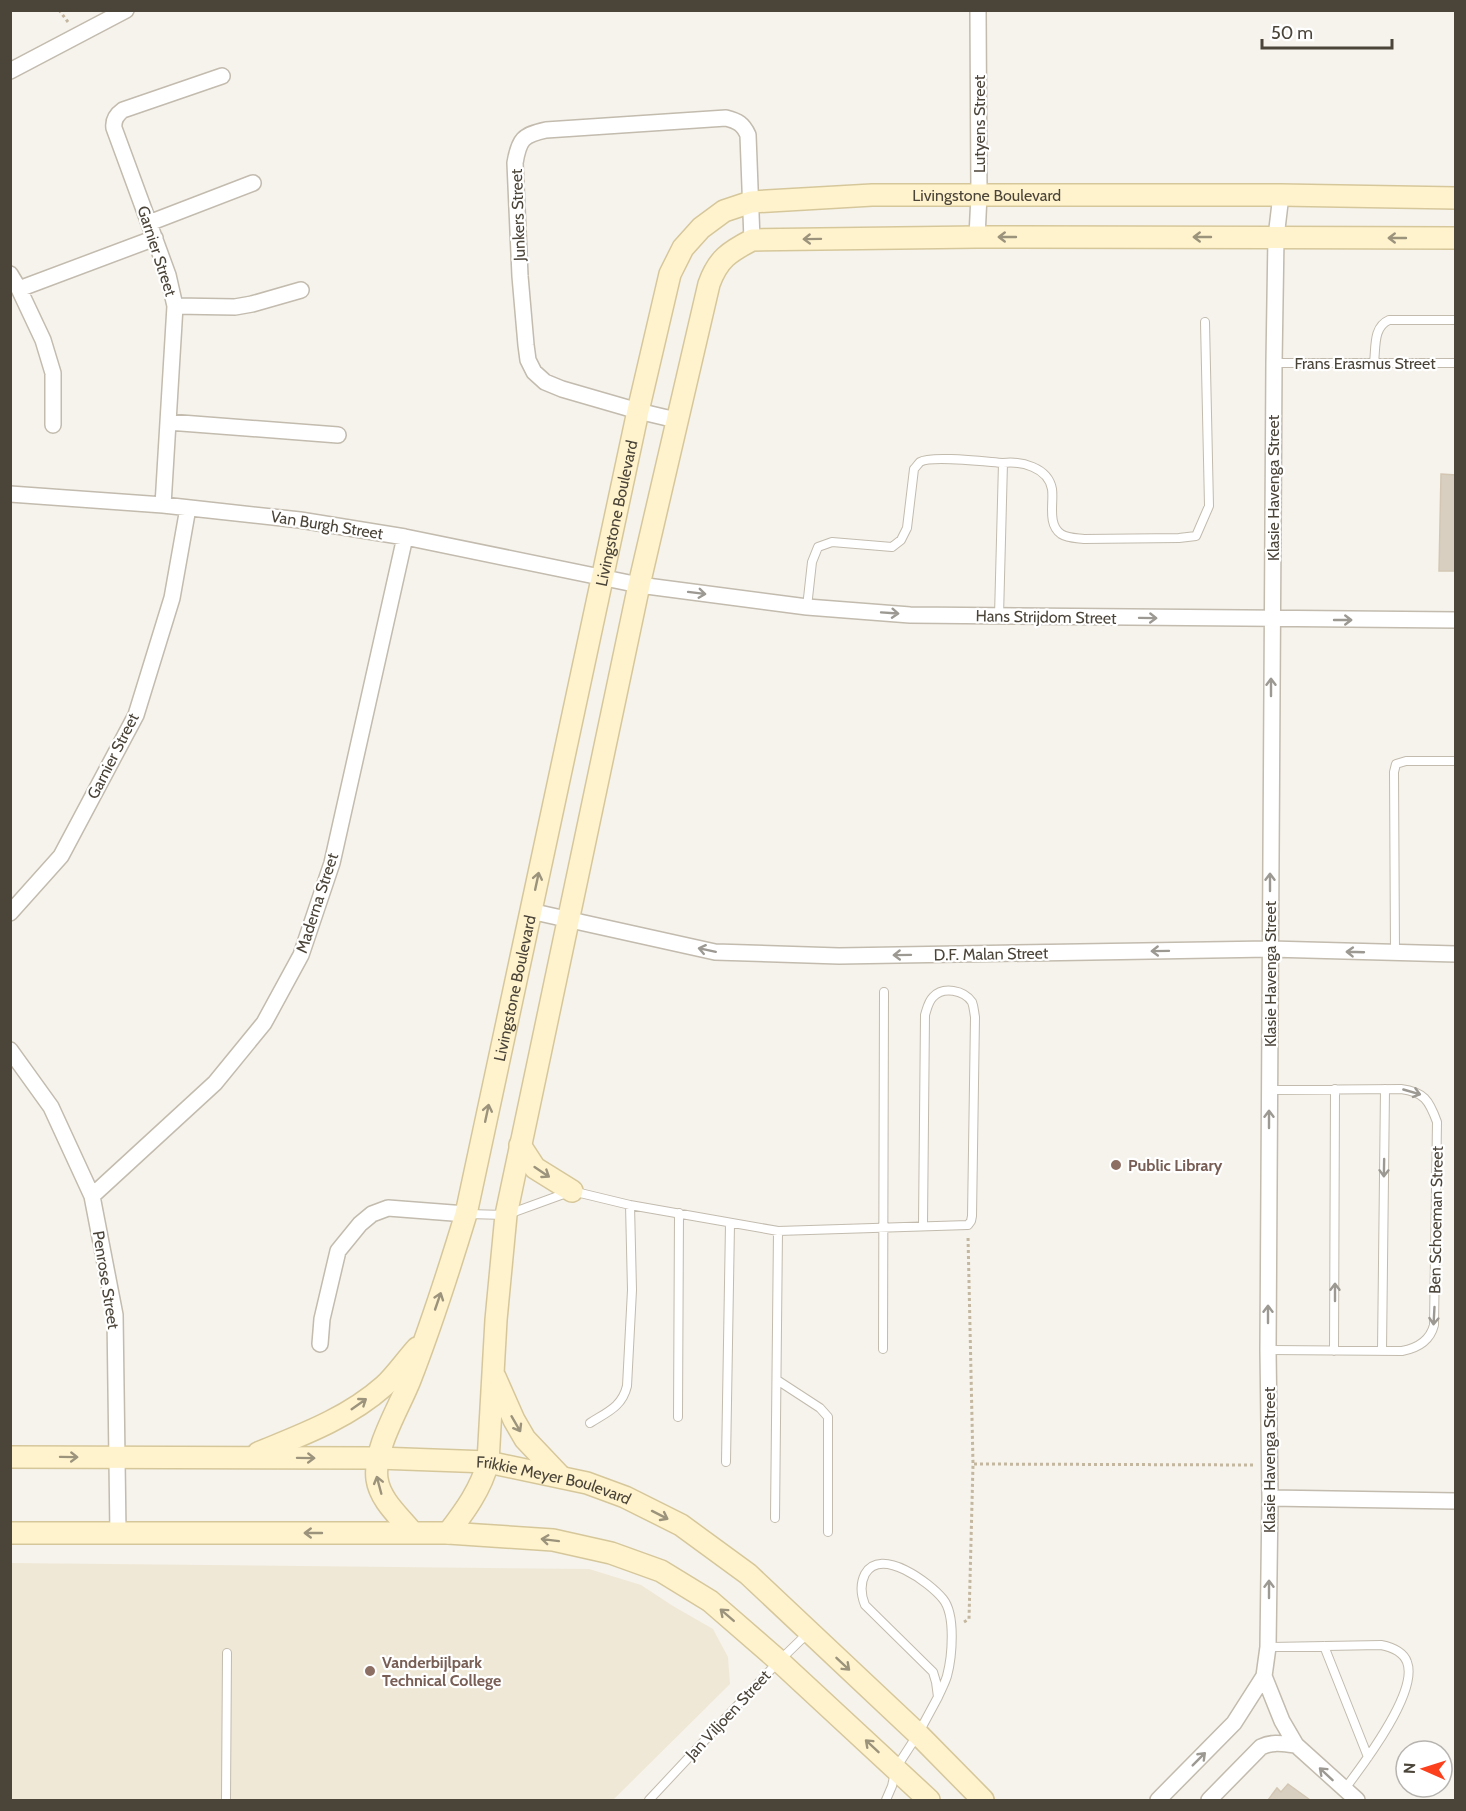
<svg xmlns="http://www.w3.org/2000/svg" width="1466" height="1811" viewBox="0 0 1466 1811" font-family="Cabin,sans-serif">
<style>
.education{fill:#efe8d6}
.building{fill:#d8cfc1;stroke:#d3c7b4;stroke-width:1.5}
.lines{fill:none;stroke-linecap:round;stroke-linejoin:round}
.lane-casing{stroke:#c2bbae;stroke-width:10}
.street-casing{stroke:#c2bbae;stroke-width:18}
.secondary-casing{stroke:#d6c79b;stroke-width:24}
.path{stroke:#c4b79f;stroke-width:3;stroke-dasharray:3 3;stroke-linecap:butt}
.lane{stroke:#fff;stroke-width:8}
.street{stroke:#fff;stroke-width:15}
.secondary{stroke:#fff3cd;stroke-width:21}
.oneway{stroke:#9c937c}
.oneway2{stroke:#9c9892}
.education-dot{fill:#8d6e63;stroke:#fff;stroke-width:2}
.labels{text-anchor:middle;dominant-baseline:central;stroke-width:4.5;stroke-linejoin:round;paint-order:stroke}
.street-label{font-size:16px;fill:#4b4439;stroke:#fff}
.education-label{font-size:16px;font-weight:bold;fill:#785e54;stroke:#fff;text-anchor:start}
</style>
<rect width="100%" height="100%" fill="#f6f3ec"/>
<path class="education" d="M 11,1563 L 589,1569 L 641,1585 L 673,1606 L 713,1629 L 728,1657 L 730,1684 L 613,1800 L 11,1800 Z"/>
<path class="building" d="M 1441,474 L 1456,475 L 1456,571 L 1439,571 Z
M 1288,1784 L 1310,1800 L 1268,1800 L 1277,1788 L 1281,1792 Z"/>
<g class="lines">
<g class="lane-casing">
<path id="lane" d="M 1274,363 L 1456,363
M 1374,363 C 1376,347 1373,327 1389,320 L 1456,320
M 807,607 L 812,562 L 818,547 L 832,542 L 892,547 L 901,540 L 907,528 L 914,469 C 916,467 918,464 920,462 C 931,455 988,462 1003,463
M 999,616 L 1003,463 C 1021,461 1048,467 1052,489 C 1054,503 1047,524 1061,534 C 1067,538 1076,538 1084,539 L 1179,538 L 1196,536 L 1209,506 L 1205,322
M 1395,953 L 1394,772 L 1396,764 L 1406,761 L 1456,761
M 467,1214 L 506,1215 L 572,1191 L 630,1205 L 778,1231 L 968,1225 L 971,1221 L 972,1216 L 975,1017 C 974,1012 974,1007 972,1002 C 964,990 943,986 933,997 C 928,1002 927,1009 925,1015 L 923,1225
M 883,1349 L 884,992
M 1268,1350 L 1402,1351 C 1418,1348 1430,1341 1434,1325 L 1437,1122 C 1429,1100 1424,1092 1401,1089 L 1270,1090
M 1334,1351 L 1335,1089
M 1382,1351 L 1385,1089
M 777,1380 L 820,1408 L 828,1417 L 828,1532
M 678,1417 L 679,1213
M 590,1423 C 607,1412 622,1407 627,1386 L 632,1290 L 630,1205
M 726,1462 L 730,1224
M 775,1518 L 778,1231
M 1324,1646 L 1368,1757
M 1268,1647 L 1381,1645 C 1391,1647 1403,1651 1407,1662 C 1419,1692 1362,1766 1344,1790
M 226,1800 L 227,1653
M 649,1800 L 779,1661 L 809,1632
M 886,1800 L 892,1786 L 896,1768 L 918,1734 L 938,1697 L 936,1682 L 933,1672 L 865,1605 C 861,1595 860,1584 865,1574 C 881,1546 930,1583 943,1599 C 956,1615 952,1657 947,1676 C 945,1683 941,1690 938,1697"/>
</g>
<g class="street-casing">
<path id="street" d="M 10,71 L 126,10
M 1281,195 L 1276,237 L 1274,363 L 1268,1350 L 1270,1498 L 1268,1647 L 1264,1676 L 1282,1721 L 1296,1745 L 1357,1800
M 149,223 L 253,183
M 977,237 L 979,195 L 978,10
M 10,274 L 19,289
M 175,306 L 235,307 L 252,304 L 301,290
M 676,420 L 638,411 L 562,389 L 545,382 L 534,372 L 528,360 L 526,345 L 520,276 L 515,163 C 519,139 523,135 546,130 L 726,118 C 738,121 743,124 748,135 L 752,240
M 168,422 L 338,435
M 53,425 L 53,373 L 43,340 L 19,289 L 155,238
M 10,494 L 163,505 L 300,520 L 405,537 L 639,585 L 807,607 L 910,615 L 1456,620
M 163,505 L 175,306 L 168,275 L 114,128 C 113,121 116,115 123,110 L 222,76
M 530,911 L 715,952 L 839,956 L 1270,949 L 1456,954
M 10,913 L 61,856 L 136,715 L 172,598 L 188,508
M 10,1050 L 51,1107 L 92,1196 L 115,1315 L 118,1533
M 92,1196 L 215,1083 L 264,1023 L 301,955 L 332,863 L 405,537
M 320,1344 L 322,1319 L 338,1251 L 360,1224 L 372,1214 L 388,1208 L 466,1214
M 1270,1498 L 1456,1501
M 1158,1800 L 1234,1723 L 1264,1676
M 1209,1800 L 1261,1747 C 1273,1741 1284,1744 1296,1745"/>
</g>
<g class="secondary-casing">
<g id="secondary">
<path d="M 520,1145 L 535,1168 L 572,1191"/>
<path d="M 495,1377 L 514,1420 L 525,1439 L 561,1477"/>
<path d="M 258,1453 C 302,1435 348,1418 384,1386 C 396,1375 406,1360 417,1348"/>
<path id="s1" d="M 10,1457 L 378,1458 L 488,1462 L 587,1483 L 625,1497 L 681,1525 L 748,1574 L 918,1734 L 983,1800"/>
<path id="s2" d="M 412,1532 C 399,1516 380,1500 377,1479 C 373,1449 399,1408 410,1380 C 431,1326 449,1270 466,1214 L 638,411 L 670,274 L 683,248 L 701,228 L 724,211 L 751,202 L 872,195 L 1281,195 L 1456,198"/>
<path d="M 10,1533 L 448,1533 L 553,1540 L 611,1553 L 661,1571 L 710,1601 L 779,1661 L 929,1800"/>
<path d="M 448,1533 C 465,1511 481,1489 488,1462 L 496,1320 L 506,1215 L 639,585 L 709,284 C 718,259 729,252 752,240 L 977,237 L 1456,238"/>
</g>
</g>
<path class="path" d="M 59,10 L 68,22
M 974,1464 L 1255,1465
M 964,1622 L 969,1619 L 973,1464 L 968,1236"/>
<use href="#lane" class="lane"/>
<use href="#street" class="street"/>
<use href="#secondary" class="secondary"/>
</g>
<defs><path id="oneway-shaft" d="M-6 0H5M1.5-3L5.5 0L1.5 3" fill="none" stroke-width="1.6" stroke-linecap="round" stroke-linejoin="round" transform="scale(1.5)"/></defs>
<g class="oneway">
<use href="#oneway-shaft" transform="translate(1007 237) rotate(-180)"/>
<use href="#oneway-shaft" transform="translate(1202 237) rotate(-180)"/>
<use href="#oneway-shaft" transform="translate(1397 238) rotate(-180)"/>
<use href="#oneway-shaft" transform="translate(812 239) rotate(179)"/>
<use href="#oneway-shaft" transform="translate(537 881) rotate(-78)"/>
<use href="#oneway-shaft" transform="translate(487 1113) rotate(-78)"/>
<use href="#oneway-shaft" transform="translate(542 1172) rotate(34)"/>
<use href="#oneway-shaft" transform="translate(438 1301) rotate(-71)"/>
<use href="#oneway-shaft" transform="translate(359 1404) rotate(-35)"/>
<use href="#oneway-shaft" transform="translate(516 1424) rotate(60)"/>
<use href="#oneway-shaft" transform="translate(69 1457) rotate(1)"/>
<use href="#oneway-shaft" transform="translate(306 1458) rotate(1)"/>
<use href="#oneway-shaft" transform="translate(379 1485) rotate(-105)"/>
<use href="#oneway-shaft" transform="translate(660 1515) rotate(27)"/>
<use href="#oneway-shaft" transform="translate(313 1533) rotate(180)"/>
<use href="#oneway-shaft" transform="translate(550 1540) rotate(-173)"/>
<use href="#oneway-shaft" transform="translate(727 1615) rotate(-139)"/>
<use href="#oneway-shaft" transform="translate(843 1664) rotate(43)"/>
<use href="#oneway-shaft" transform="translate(872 1746) rotate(-137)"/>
</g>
<g class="oneway2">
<use href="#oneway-shaft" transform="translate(697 593) rotate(7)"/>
<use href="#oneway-shaft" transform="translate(890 613) rotate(4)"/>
<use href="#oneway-shaft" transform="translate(1148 618) rotate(1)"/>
<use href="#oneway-shaft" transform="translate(1343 620)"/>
<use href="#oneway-shaft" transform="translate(1271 687) rotate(-90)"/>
<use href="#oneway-shaft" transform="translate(1270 882) rotate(-90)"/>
<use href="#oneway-shaft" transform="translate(707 950) rotate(-168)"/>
<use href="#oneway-shaft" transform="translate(1160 951) rotate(179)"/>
<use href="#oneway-shaft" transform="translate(1355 952) rotate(-178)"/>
<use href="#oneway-shaft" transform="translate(902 955) rotate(179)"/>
<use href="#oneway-shaft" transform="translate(1412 1092) rotate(16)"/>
<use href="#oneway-shaft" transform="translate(1269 1119) rotate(-90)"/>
<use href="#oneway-shaft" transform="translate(1384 1168) rotate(91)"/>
<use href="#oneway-shaft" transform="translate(1335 1292) rotate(-90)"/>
<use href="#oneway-shaft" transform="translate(1268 1314) rotate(-90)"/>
<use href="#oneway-shaft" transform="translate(1434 1316) rotate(93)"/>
<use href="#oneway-shaft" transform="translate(1269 1589) rotate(-90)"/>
<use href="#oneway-shaft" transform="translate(1199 1759) rotate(-45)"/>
<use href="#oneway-shaft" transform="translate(1326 1774) rotate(-137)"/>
</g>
<g class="education-dot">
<circle cx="1116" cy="1165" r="6"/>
<circle cx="370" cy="1671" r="6"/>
</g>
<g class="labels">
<g class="street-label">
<text transform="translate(979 124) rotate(-90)">Lutyens Street</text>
<text stroke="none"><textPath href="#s2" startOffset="1656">Livingstone Boulevard</textPath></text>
<text transform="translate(518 215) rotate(-92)">Junkers Street</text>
<text transform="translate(157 251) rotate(72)">Garnier Street</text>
<text x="1365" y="363">Frans Erasmus Street</text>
<text transform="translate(1273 488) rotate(-90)">Klasie Havenga Street</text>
<text stroke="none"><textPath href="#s2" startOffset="1062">Livingstone Boulevard</textPath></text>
<text transform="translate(327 525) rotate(9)">Van Burgh Street</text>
<text transform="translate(1046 617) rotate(1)">Hans Strijdom Street</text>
<text transform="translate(113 756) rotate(-63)">Garnier Street</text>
<text transform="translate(317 903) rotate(-72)">Maderna Street</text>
<text transform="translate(991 954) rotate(-1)">D.F. Malan Street</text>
<text transform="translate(1270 974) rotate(-90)">Klasie Havenga Street</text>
<text stroke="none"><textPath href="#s2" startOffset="576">Livingstone Boulevard</textPath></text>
<text transform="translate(1436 1220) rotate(-89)">Ben Schoeman Street</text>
<text transform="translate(106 1280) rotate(81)">Penrose Street</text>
<text transform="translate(1269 1460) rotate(-90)">Klasie Havenga Street</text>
<text stroke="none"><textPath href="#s1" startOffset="546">Frikkie Meyer Boulevard</textPath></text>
<text transform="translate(728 1715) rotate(-47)">Jan Viljoen Street</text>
</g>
<g class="education-label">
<text x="1128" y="1165">Public Library</text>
<text x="382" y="1662">Vanderbijlpark<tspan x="382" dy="18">Technical College</tspan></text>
</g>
</g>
<rect width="1466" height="1811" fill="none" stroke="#4b4439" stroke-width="24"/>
<g transform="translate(1424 1769) rotate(273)"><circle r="28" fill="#ffffff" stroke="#b7b4b0" stroke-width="1.5"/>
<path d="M0-4.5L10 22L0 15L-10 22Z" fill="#fc3f1d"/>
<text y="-9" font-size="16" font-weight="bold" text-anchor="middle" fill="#4b4439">N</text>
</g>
<path d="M1262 39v9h130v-9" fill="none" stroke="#4b4439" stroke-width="3"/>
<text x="1271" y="39" font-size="18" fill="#4b4439" stroke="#ffffff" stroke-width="4.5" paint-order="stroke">50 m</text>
</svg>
